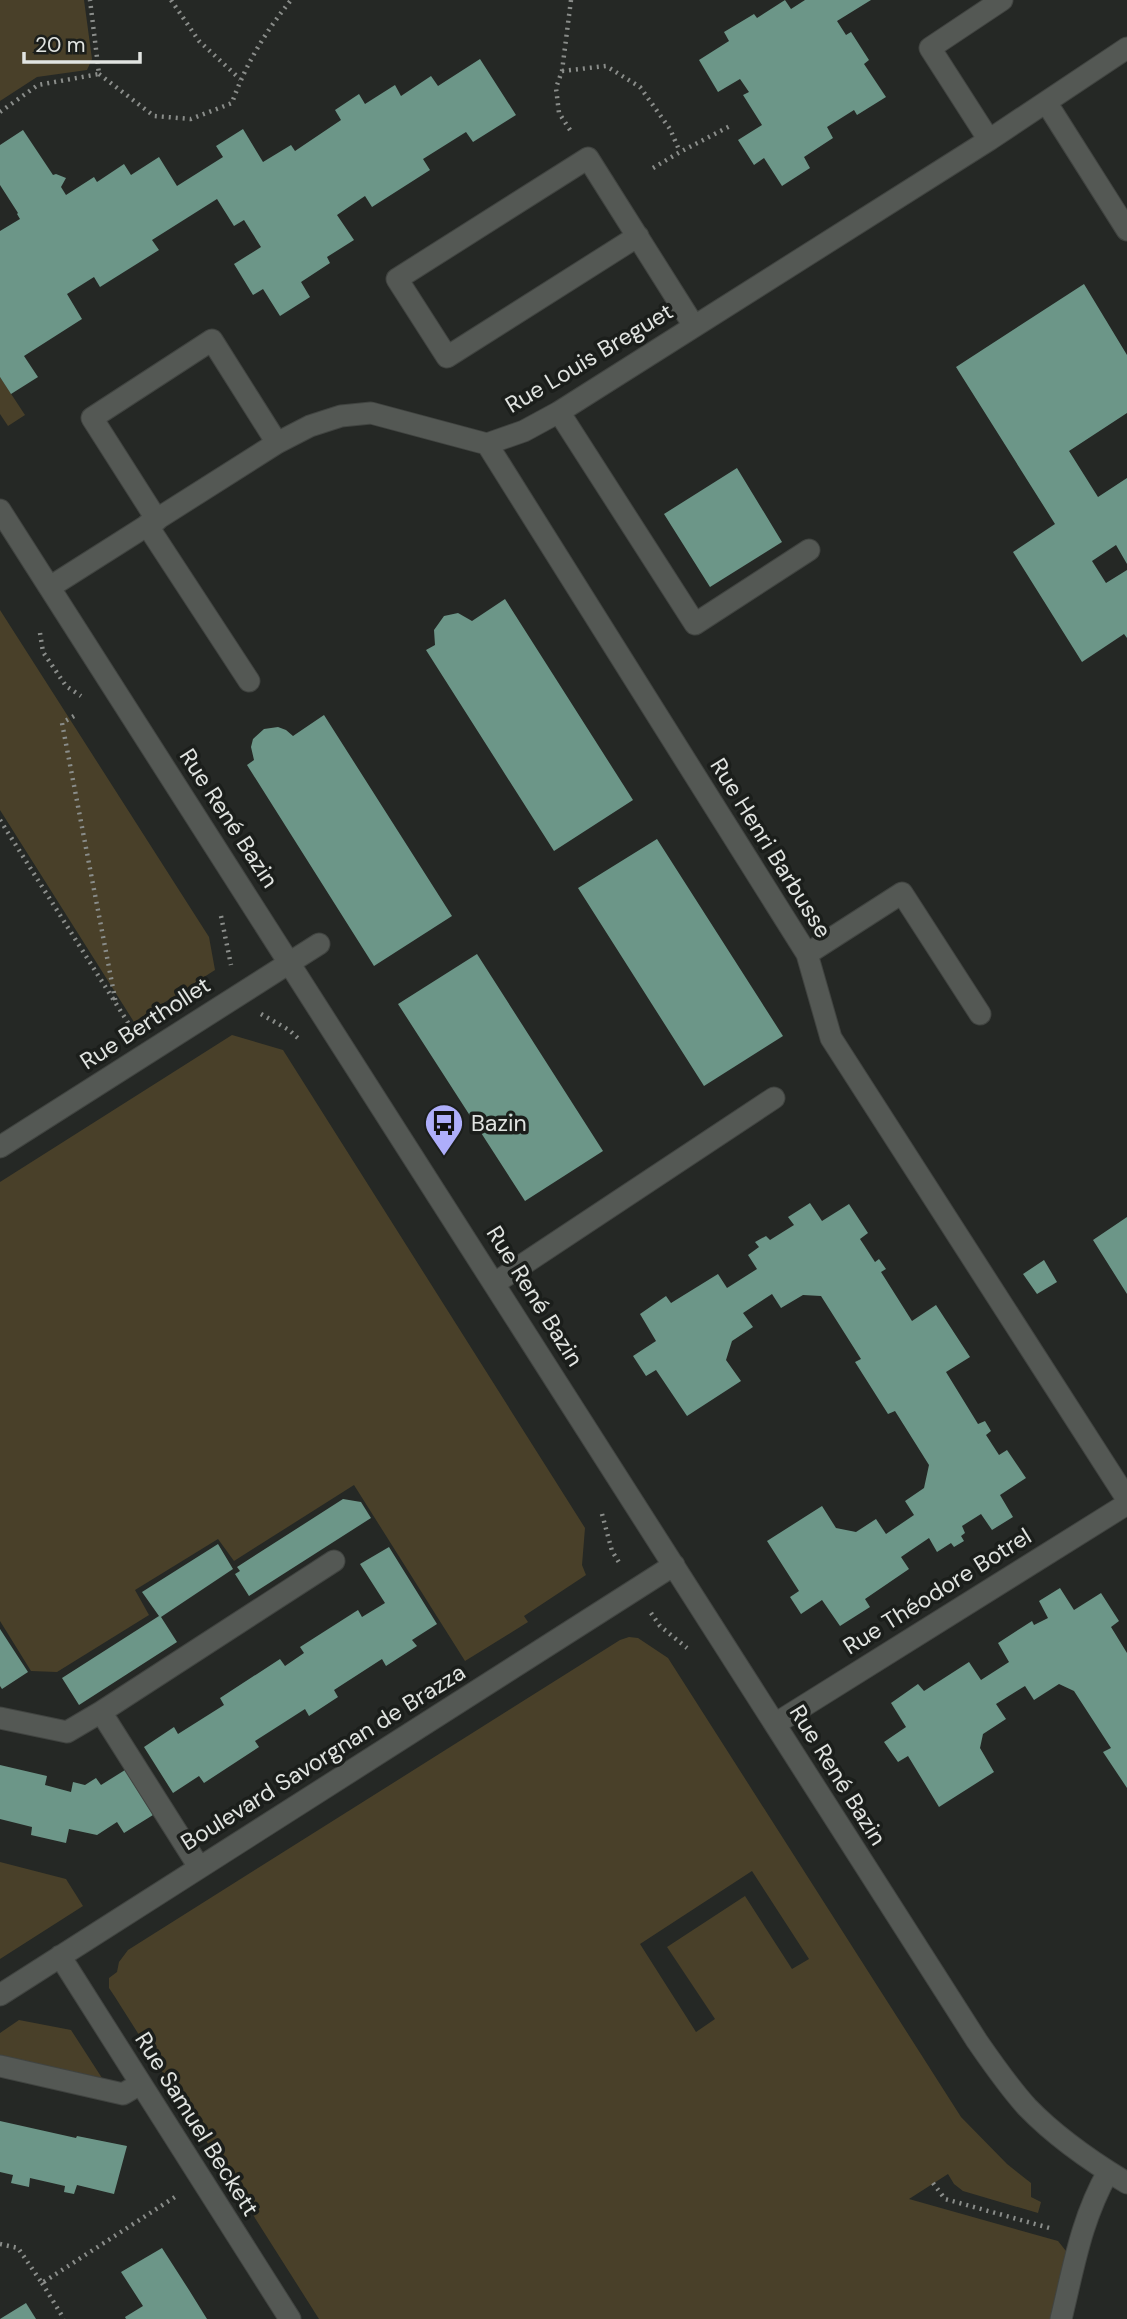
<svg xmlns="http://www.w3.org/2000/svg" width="1127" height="2319" viewBox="0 0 1127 2319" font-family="'DM Sans',sans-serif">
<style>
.green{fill:#494029;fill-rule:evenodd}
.building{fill:#6c9688}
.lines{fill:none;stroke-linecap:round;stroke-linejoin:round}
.minor-casing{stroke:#414441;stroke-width:23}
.path{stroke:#8a8d8a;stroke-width:4.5;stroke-dasharray:2 5;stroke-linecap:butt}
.minor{stroke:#545854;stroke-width:21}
.labels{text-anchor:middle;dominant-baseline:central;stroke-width:7;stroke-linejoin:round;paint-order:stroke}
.street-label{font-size:23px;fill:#e1e4e1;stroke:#1b1e1b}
.poi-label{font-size:23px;fill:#e1e4e1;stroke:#1b1e1b;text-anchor:start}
</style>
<rect width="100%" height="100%" fill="#252825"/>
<path class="green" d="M 0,0 L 84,0 L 92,59 L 87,70 L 37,77 L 0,101 Z
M 0,377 L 25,415 L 8,426 L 0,414 Z
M 0,610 L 209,937 L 215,970 L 134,1022 L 0,810 Z
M 232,1035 L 283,1050 L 585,1528 L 582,1565 L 586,1575 L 524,1616 L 528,1622 L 465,1661 L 354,1485 L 234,1561 L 218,1539 L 135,1590 L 149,1615 L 57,1672 L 31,1671 L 0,1621 L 0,1182 Z
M 629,1637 L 638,1638 L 668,1658 L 961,2117 L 1007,2164 L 1031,2183 L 1031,2197 L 1041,2202 L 1038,2213 L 963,2191 L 954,2184 L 948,2174 L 909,2199 L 1058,2241 L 1066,2251 L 1066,2266 L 1053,2319 L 319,2319 L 115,1997 L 109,1988 L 109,1978 L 117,1972 L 119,1962 L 128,1950 L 620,1640 ZM 752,1871 L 809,1959 L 792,1969 L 745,1896 L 667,1947 L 715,2019 L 696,2032 L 640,1944 Z
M 0,1862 L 66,1879 L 83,1906 L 0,1959 Z
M 19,2020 L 71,2030 L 102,2078 L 0,2055 L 0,2033 Z"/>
<path class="building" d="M 785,0 L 791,9 L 805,0 L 871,0 L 837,21 L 846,35 L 851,32 L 869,60 L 864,64 L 886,97 L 857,115 L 854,110 L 827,127 L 833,138 L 804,157 L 810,168 L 782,186 L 764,158 L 754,165 L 738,140 L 762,125 L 743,95 L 749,92 L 740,79 L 718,92 L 699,60 L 729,41 L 724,32 L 754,14 L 757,18 Z
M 480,59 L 516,115 L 473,142 L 466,132 L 423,159 L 430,170 L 372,207 L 365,196 L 337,215 L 354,240 L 327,257 L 330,263 L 301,282 L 310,297 L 280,316 L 263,289 L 253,295 L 234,264 L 261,247 L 244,220 L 234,226 L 217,199 L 152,240 L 159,250 L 100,287 L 94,277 L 67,294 L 82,319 L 24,356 L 38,377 L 11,394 L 0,377 L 0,231 L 20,219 L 17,214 L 18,213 L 0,185 L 0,145 L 23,130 L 53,175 L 56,174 L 66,178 L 61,187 L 66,195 L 94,177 L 97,182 L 124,164 L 131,175 L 159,157 L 177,186 L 223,157 L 216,146 L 243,129 L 263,162 L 291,145 L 295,151 L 341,120 L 335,110 L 359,94 L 365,104 L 395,85 L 401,96 L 431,76 L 438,86 Z
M 1084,284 L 1127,355 L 1127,413 L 1069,451 L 1098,497 L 1127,478 L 1127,564 L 1116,545 L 1092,561 L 1106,583 L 1127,570 L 1127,638 L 1124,634 L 1082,662 L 1013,552 L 1055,524 L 956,367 Z
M 737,468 L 782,542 L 710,587 L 664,514 Z
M 505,599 L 633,800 L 554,851 L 426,650 L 435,645 L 434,630 L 444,616 L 458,613 L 472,621 Z
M 324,715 L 452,916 L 374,966 L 247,765 L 254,760 L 251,747 L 253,739 L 264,729 L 278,727 L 286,730 L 293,736 Z
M 657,839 L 783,1036 L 704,1086 L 578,888 Z
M 477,954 L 603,1151 L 525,1201 L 398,1004 Z
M 810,1203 L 822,1221 L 849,1204 L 868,1233 L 860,1239 L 875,1262 L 879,1259 L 886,1269 L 881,1272 L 912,1321 L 936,1305 L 970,1357 L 946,1372 L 978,1424 L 985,1421 L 991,1431 L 986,1435 L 999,1455 L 1007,1450 L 1026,1478 L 1000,1495 L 1013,1517 L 992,1530 L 981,1514 L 962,1526 L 965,1533 L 961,1536 L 964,1541 L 954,1547 L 951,1543 L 937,1552 L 929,1538 L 901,1557 L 909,1569 L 865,1599 L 870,1607 L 840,1626 L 822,1600 L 801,1614 L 790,1597 L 799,1591 L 767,1541 L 822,1506 L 836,1528 L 856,1532 L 876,1519 L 886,1534 L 914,1515 L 905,1501 L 924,1488 L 929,1465 L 895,1411 L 888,1414 L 855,1362 L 861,1359 L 821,1296 L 803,1295 L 781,1308 L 772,1294 L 743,1313 L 753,1327 L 732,1341 L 726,1360 L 741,1381 L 687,1416 L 656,1370 L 646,1376 L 633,1356 L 656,1341 L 640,1314 L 666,1296 L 671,1303 L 718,1274 L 727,1288 L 757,1269 L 748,1255 L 759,1247 L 755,1242 L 766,1236 L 770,1240 L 794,1225 L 788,1217 Z
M 1127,1217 L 1127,1294 L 1093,1240 Z
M 1044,1260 L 1057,1282 L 1037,1294 L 1023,1274 Z
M 343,1499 L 361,1502 L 371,1518 L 249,1596 L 235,1574 L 240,1571 L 237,1567 Z
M 218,1544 L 233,1569 L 161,1617 L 177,1642 L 79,1705 L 62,1678 L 159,1616 L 142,1592 Z
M 389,1547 L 437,1624 L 412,1640 L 417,1646 L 386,1666 L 382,1659 L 334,1690 L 338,1697 L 309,1716 L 305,1709 L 255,1741 L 259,1747 L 204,1783 L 199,1776 L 173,1793 L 144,1747 L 174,1727 L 178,1734 L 224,1705 L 220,1698 L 280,1659 L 285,1666 L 304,1653 L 300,1647 L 358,1610 L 362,1617 L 385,1603 L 360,1564 Z
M 1060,1588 L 1074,1610 L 1101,1593 L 1119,1621 L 1111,1627 L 1127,1653 L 1127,1788 L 1103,1752 L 1111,1748 L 1074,1691 L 1059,1684 L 1034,1700 L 1025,1686 L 996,1704 L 1006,1719 L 983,1734 L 980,1748 L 994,1772 L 939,1807 L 908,1756 L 898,1762 L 884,1742 L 906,1727 L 891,1703 L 918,1684 L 924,1691 L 969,1662 L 981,1680 L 1009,1662 L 998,1643 L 1032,1621 L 1034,1625 L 1048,1618 L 1039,1601 Z
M 0,1629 L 28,1672 L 2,1689 L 0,1686 Z
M 0,1765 L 47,1776 L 45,1785 L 71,1792 L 73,1782 L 85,1785 L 96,1778 L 101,1785 L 125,1770 L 153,1815 L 124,1833 L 117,1822 L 97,1835 L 69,1829 L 66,1843 L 31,1835 L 32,1827 L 0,1819 Z
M 0,2121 L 76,2138 L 77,2136 L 127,2146 L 114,2194 L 77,2185 L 74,2194 L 64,2192 L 65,2186 L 30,2178 L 29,2187 L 11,2183 L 13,2175 L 0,2172 Z
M 162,2248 L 189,2290 L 207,2319 L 126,2319 L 125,2317 L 143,2306 L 121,2272 Z
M 26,2303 L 36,2319 L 0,2319 Z"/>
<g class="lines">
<g class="minor-casing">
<path id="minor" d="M 1046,102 L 1127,230
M 989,140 L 930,48 L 1002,0
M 638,236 L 447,357 L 397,279 L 588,158 L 694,326
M 559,412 L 695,624 L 809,550
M 487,444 L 807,954 L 831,1038 L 1127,1499
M 0,510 L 977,2041 C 993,2064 1008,2086 1027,2107 C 1055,2136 1092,2162 1127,2183
M 157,520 L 92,418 L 212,340 L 277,443
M 147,525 L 249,681
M 50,587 L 277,443 L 310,426 L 341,416 L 371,413 L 487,444 L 524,431 L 559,412 L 989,140 L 1127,48
M 807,954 L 902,893 L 980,1014
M 0,1147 L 319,944
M 495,1283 L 774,1098
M 101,1712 L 334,1561
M 0,1718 L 67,1732 L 101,1712 L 199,1867
M 775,1724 L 1127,1504
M 60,1956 L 290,2319
M 0,1995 L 674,1565
M 0,2066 L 123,2094 L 140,2084
M 1061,2319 C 1074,2266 1081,2220 1108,2172"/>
</g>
<path class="path" d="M 171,0 L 199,41 L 240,79
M 571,0 L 562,71 L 556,88 L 559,113 L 572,133
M 562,71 L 606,66 L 640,87 L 670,129 L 680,152
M 99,74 L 154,116 L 191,119 L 232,103 C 245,65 266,31 291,0
M 0,112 L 38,85 L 99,74 L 90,0
M 653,168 L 680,152 L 732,125
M 40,633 L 43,652 L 66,686 L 81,696
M 74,716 L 62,723 L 116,1004
M 0,820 L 132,1029
M 221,916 L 231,965
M 261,1014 L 289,1030 L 300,1040
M 602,1514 L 612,1551 L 620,1564
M 651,1613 L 660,1626 L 687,1648
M 933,2183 L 945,2199 L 1053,2229
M 0,2244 L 18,2248 L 42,2283 L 178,2195
M 42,2283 L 64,2319"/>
<use href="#minor" class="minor"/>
</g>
<defs>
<g id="bus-pin" transform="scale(2.0125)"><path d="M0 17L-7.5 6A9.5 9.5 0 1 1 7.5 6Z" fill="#aeaefa" stroke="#1b1e1b"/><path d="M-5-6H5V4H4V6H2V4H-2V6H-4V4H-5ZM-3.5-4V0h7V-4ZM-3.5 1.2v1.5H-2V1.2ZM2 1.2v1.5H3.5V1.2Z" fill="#111"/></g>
</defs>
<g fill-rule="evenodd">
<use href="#bus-pin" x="444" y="1123"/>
</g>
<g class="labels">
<g class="street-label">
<text transform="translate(589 358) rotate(-31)">Rue Louis Breguet</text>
<text transform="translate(229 818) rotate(57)">Rue René Bazin</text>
<text transform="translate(771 848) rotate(58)">Rue Henri Barbusse</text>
<text transform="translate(145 1023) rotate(-33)">Rue Berthollet</text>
<text transform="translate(535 1296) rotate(58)">Rue René Bazin</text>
<text transform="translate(937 1591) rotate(-32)">Rue Théodore Botrel</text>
<text transform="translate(323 1757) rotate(-32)">Boulevard Savorgnan de Brazza</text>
<text transform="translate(838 1775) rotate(58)">Rue René Bazin</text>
<text transform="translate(197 2124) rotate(58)">Rue Samuel Beckett</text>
</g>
<g class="poi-label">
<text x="471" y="1123">Bazin</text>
</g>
</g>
<path d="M24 52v10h116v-10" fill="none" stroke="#e1e4e1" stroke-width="3.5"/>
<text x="35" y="52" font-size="21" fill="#e1e4e1" stroke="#1b1e1b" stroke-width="5" paint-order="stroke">20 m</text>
</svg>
